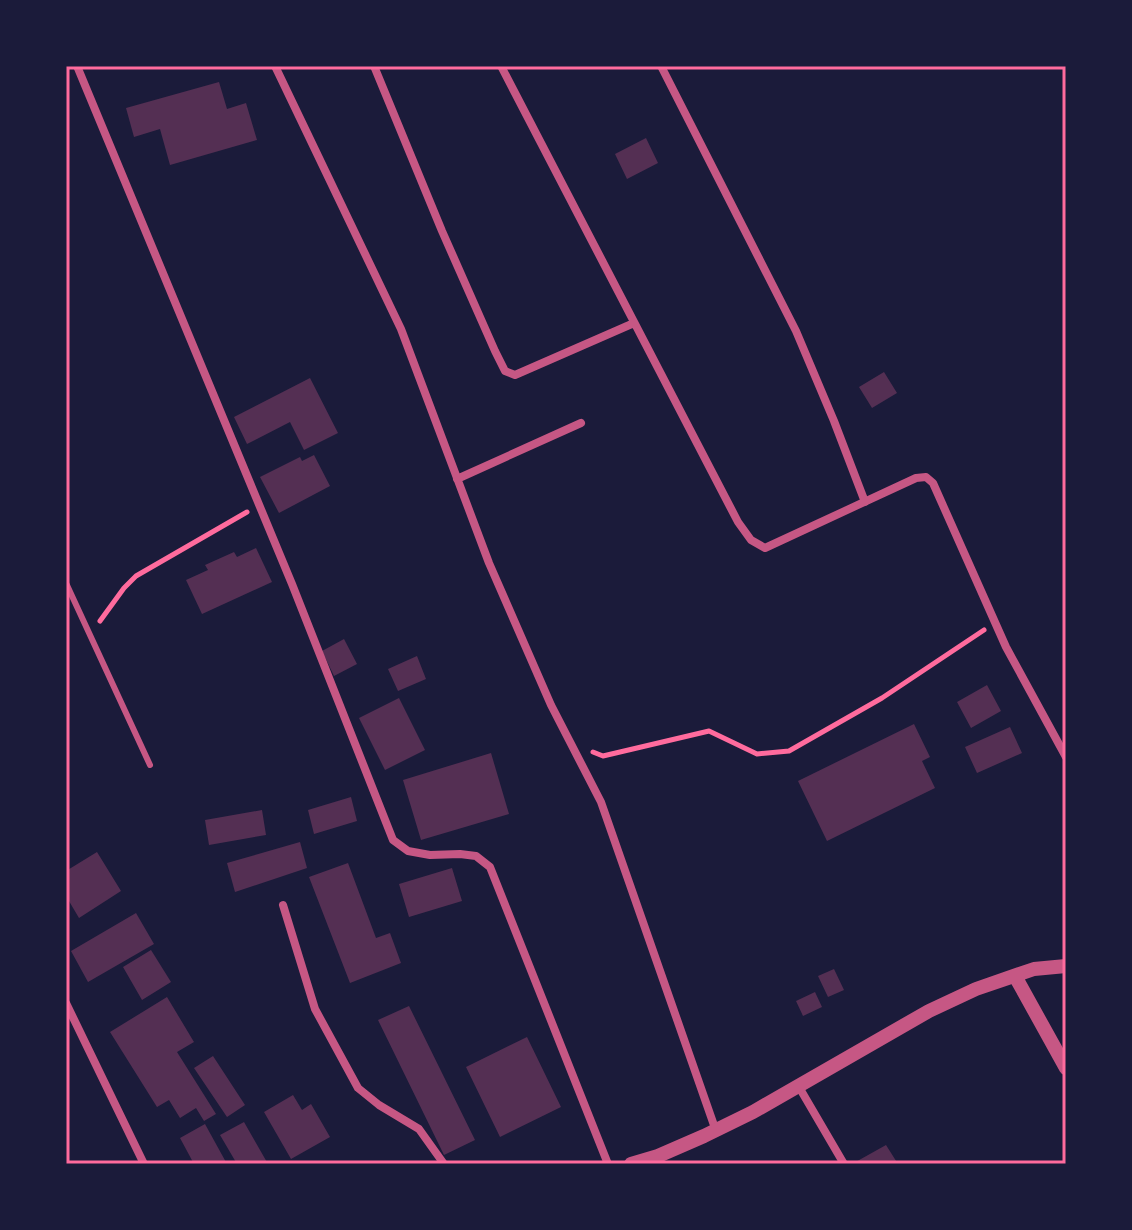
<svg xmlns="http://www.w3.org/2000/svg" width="1132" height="1230" viewBox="0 0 1132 1230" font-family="'Work Sans',sans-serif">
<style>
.building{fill:#542f53}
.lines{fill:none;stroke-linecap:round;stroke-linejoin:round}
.path{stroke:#ff6b9d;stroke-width:5}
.service{stroke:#c65784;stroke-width:6}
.minor{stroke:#c65784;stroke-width:8}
.tertiary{stroke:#c65784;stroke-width:14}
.neatline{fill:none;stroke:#ff6b9d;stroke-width:3}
</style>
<rect width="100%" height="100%" fill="#1b1b3a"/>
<path class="building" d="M 219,82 L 227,109 L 246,103 L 257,140 L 170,165 L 160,129 L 134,137 L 126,108 Z
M 646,138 L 658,163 L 627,179 L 615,154 Z
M 884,372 L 897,393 L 872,408 L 859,387 Z
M 310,378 L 338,433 L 304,450 L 290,422 L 247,444 L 234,417 Z
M 314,455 L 330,486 L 279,513 L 260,477 L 300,457 L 302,461 Z
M 256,548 L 272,582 L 202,614 L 186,580 L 208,570 L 205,565 L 234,552 L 237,557 Z
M 344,639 L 357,664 L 334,676 L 322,651 Z
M 417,656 L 426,679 L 398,691 L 388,669 Z
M 987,685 L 1001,711 L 971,728 L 957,702 Z
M 399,698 L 425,750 L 385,770 L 359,718 Z
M 914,724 L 930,757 L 922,761 L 935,788 L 827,841 L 798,781 Z
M 1010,727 L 1022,753 L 977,773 L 965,747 Z
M 491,753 L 509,814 L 421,840 L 403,780 Z
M 351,797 L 357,821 L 314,834 L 308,810 Z
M 262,810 L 266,835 L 209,845 L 205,820 Z
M 300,842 L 307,868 L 235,892 L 227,863 Z
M 97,852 L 121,891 L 79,918 L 66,896 L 66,871 Z
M 348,863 L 376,938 L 390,933 L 401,963 L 350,983 L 309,877 Z
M 452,868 L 462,901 L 409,917 L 399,884 Z
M 136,913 L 154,944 L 88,982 L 71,951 Z
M 151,950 L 171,982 L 142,1000 L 123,967 Z
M 834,969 L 844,990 L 828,997 L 818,976 Z
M 815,992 L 822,1007 L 803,1016 L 796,1001 Z
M 167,997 L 194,1042 L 177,1052 L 216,1114 L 204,1121 L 196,1108 L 180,1118 L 169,1100 L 157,1107 L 110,1032 Z
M 409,1006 L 475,1140 L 444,1155 L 378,1020 Z
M 527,1037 L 561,1107 L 500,1137 L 466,1067 Z
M 213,1056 L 245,1105 L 227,1117 L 194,1068 Z
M 293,1095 L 302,1110 L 311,1104 L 330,1137 L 291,1159 L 264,1112 Z
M 244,1122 L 268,1164 L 237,1164 L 220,1135 Z
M 205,1124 L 227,1164 L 194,1164 L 180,1138 Z
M 886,1145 L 898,1164 L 852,1164 Z"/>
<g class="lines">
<path class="path" d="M 100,621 L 124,588 L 136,576 L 247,512
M 593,752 L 603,756 L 709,731 L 757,754 L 789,751 L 882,698 L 984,630"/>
<path class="service" d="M 66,583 L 150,765"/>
<path class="minor" d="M 77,66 L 292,584 L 393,840 L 408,851 L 430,855 L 460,854 L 476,856 L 490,867 L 608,1164
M 275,66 L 401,329 L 489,563 L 551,705 L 601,802 L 716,1131
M 374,66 L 442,231 L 495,351 L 505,371 L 515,375 L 634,323
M 501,66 L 738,522 L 751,540 L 765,548 L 916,478 L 926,477 L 933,483 L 1006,647 L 1066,757
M 661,66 L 796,331 L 834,421 L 865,502
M 457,479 L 581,423
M 283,905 L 315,1009 L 358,1088 L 379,1105 L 419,1129 L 444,1164
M 66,1003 L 144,1164
M 799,1087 L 844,1164"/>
<path class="tertiary" d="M 1015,976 L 1066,1068
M 631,1164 L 658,1156 L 704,1136 L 753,1112 L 929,1011 L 976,989 L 1034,969 L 1066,966"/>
</g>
<rect width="1132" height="1230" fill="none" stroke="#1b1b3a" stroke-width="136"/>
<rect x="68" y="68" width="996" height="1094" class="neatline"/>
</svg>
